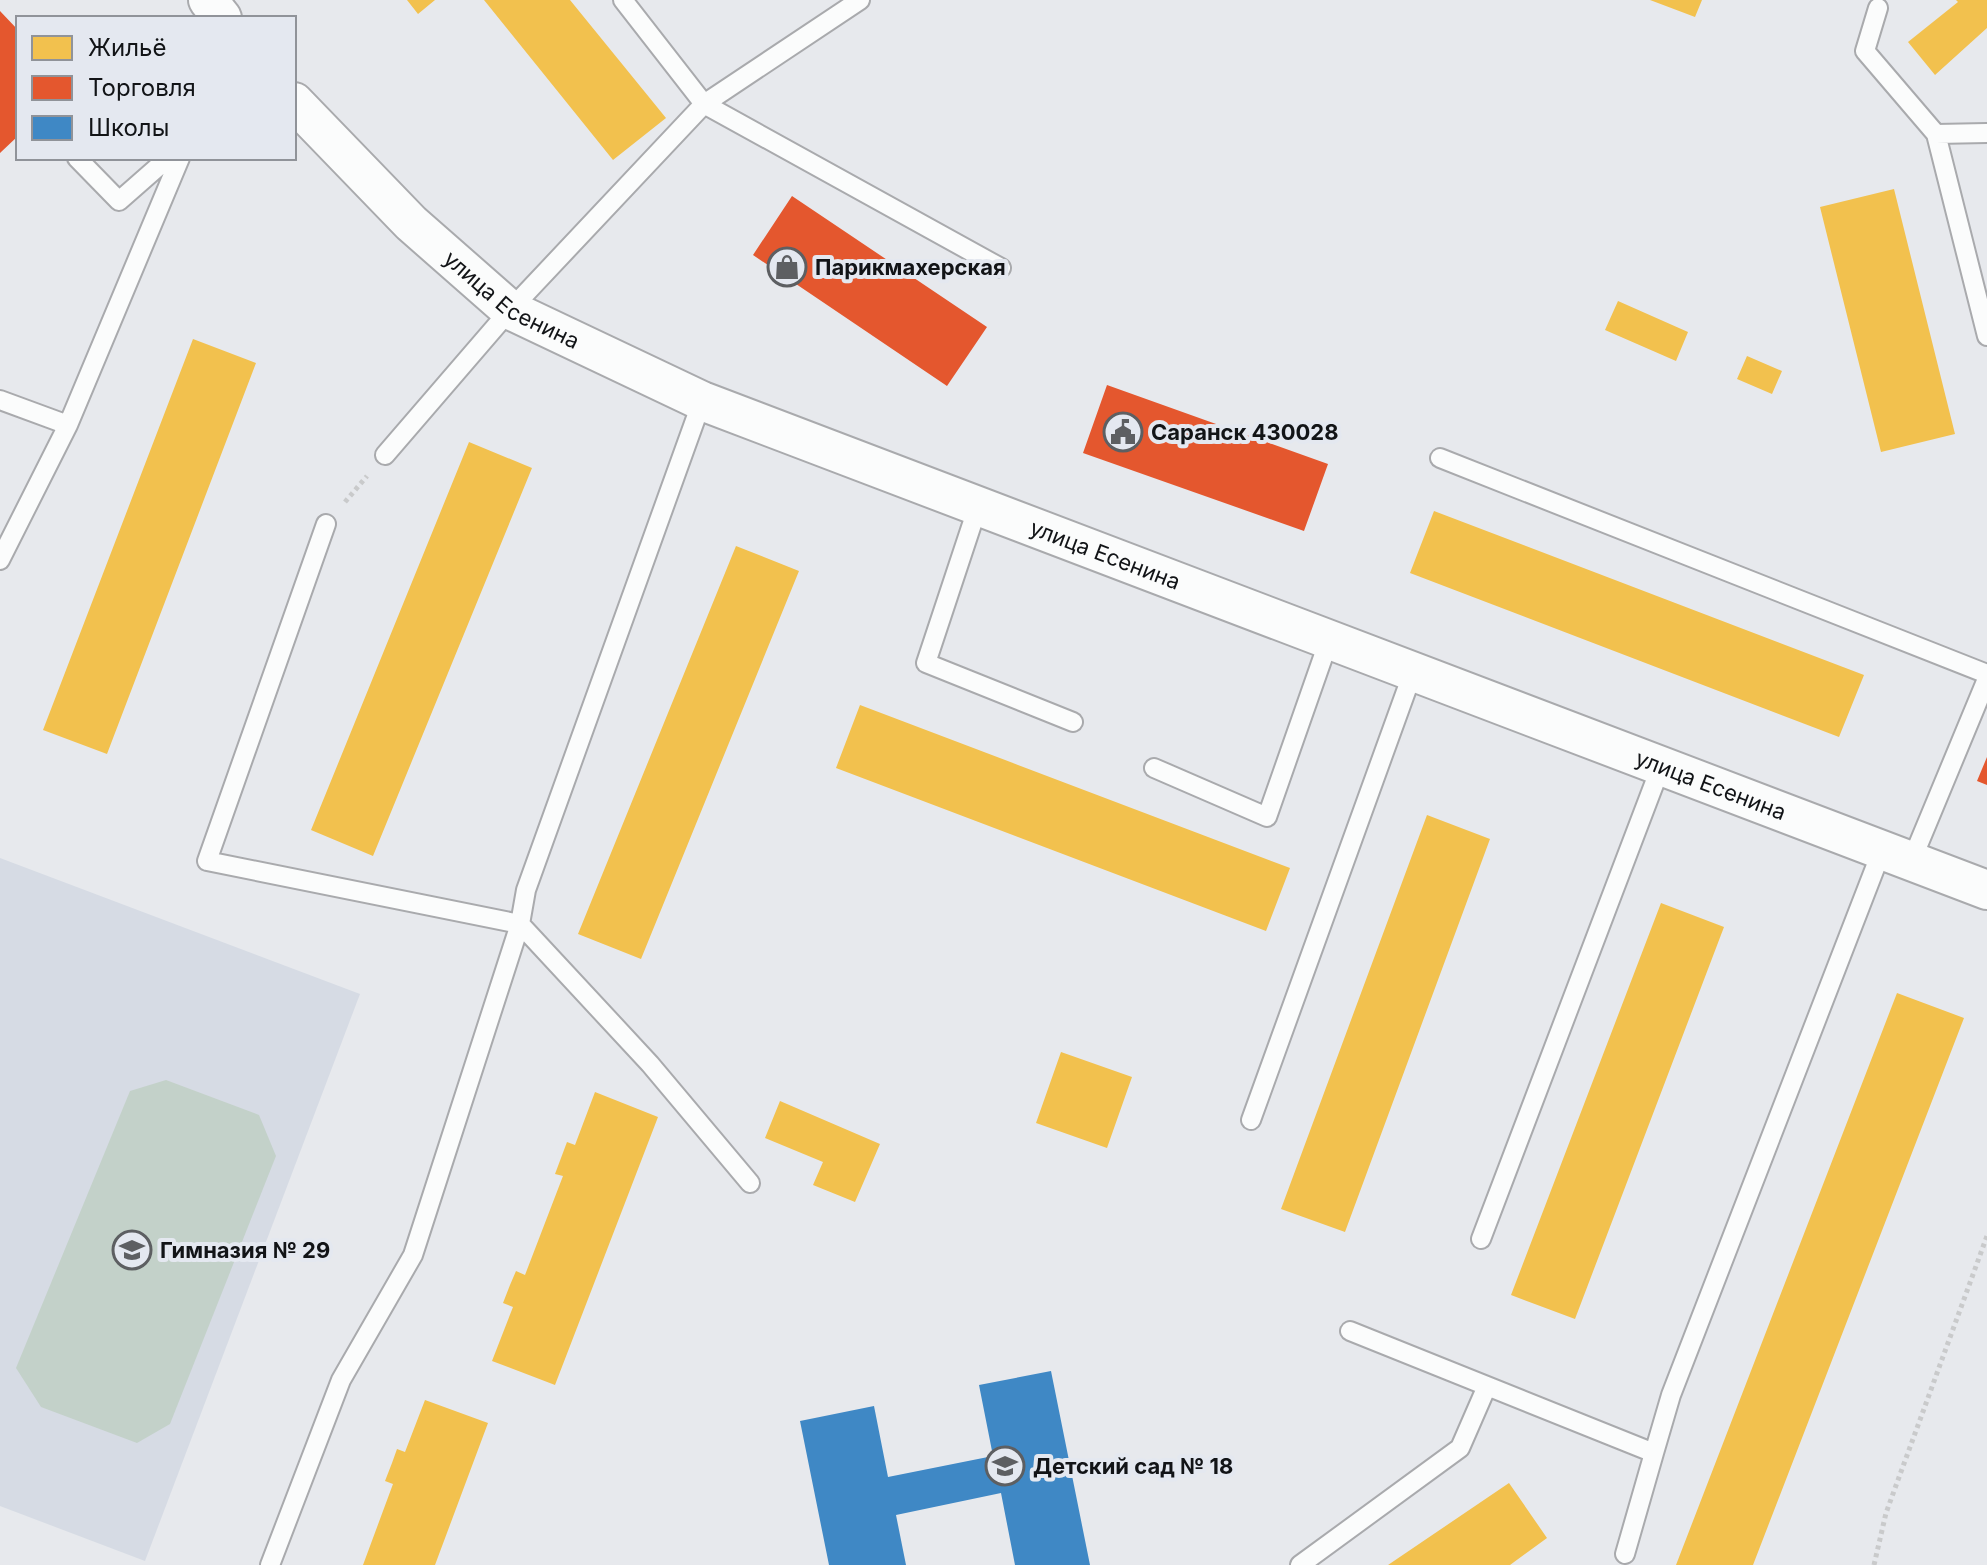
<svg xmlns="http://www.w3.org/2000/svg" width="1987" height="1565" viewBox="0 0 1987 1565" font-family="Inter,sans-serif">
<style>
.built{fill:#d6dbe4}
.green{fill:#c3d1c9}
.homes{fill:#f2c14e}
.shops{fill:#e4572e}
.schools{fill:#3f88c5}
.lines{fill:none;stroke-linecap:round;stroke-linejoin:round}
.service-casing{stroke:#a9aaad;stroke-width:22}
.minor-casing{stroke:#a9aaad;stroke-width:42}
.path{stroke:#c9cacb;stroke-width:5;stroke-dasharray:4 4;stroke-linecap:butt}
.service{stroke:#fbfcfc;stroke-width:18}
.minor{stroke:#fbfcfc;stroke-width:38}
.labels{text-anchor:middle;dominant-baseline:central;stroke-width:8;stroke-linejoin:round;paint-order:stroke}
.poi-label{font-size:22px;font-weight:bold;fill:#121417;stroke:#e4e8f0;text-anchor:start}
.street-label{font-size:22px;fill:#121417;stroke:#e4e8f0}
</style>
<rect width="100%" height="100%" fill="#e7e9ed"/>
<path class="built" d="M 0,858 L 360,994 L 145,1561 L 0,1506 Z"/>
<path class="green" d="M 166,1080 L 259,1115 L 276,1156 L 170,1424 L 137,1443 L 41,1407 L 16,1368 L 130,1091 Z"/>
<path class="homes" d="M 407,0 L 435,0 L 418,14 Z
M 484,0 L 570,0 L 666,118 L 613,160 Z
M 1650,0 L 1702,0 L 1695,17 Z
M 1956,0 L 1987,0 L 1987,28 L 1935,75 L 1908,42 L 1958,2 Z
M 1894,189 L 1955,434 L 1881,452 L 1820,207 Z
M 1618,301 L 1688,332 L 1676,361 L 1605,330 Z
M 193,339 L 256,363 L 107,754 L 43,730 Z
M 1747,356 L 1782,371 L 1772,394 L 1737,379 Z
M 469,442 L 532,468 L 373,856 L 311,830 Z
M 1434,511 L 1864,675 L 1839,737 L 1410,573 Z
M 736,546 L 799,571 L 641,959 L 578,934 Z
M 860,705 L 1290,868 L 1266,931 L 836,768 Z
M 1427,815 L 1490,839 L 1345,1232 L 1281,1209 Z
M 1661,903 L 1724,927 L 1575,1319 L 1511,1295 Z
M 1897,993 L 1964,1018 L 1753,1565 L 1676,1565 Z
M 1061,1052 L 1132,1077 L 1107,1148 L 1036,1123 Z
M 595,1092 L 658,1117 L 555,1385 L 492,1361 L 513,1307 L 503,1303 L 510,1285 L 516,1271 L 525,1275 L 563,1176 L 555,1174 L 567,1142 L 575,1145 Z
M 780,1101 L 880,1144 L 855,1202 L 813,1185 L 823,1162 L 765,1138 Z
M 425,1400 L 488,1423 L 435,1565 L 363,1565 L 393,1484 L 385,1481 L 392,1463 L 397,1449 L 405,1452 Z
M 1509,1483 L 1547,1538 L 1510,1565 L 1388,1565 Z"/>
<path class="shops" d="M 0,11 L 18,30 L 18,136 L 0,153 Z
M 792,196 L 987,327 L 947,386 L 753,255 Z
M 1107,385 L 1328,464 L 1304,531 L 1083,453 Z
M 1987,757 L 1987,785 L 1977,781 Z"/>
<path class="schools" d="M 1051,1371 L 1090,1565 L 1015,1565 L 1001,1493 L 896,1515 L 906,1565 L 829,1565 L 800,1421 L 874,1406 L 888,1477 L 993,1456 L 979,1385 Z"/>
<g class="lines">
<g class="service-casing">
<path id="service" d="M 860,0 L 704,104 L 1001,268
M 1878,8 L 1865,51 L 1936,134
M 1987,133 L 1936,134 L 1987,336
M 77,158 L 119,201 L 168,158
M 0,400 L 68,425
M 385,455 L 510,310 L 704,104 L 623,0
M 1440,458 L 1987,674
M 978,506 L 926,663 L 1073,722
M 326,524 L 207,861 L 520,924 L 650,1064 L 750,1183
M 0,560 L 68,425 L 180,158
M 1154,768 L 1267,817 L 1329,640
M 1911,862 L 1987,679
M 1251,1120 L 1413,672
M 1481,1239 L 1661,766
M 1350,1331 L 1654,1453 L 1671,1395 L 1882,850
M 1625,1554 L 1654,1453
M 270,1565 L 341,1380 L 413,1255 L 520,924 L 526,890 L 702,401
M 1300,1565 L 1460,1448 L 1487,1386"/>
</g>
<g class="minor-casing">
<g id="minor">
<path d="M 208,0 L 222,18"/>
<path id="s1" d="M 294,102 L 411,223 L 510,310 L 702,401 L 1987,890"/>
</g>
</g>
<path class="path" d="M 345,502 L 367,476
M 1874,1565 L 1886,1513 L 1987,1236"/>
<use href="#service" class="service"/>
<use href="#minor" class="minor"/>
</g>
<defs>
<g id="shop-ring" transform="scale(2)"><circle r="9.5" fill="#e4e8f0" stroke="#5d5f62" stroke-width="1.5"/><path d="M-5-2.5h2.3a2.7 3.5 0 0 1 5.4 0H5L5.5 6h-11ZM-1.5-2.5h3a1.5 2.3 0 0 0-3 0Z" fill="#5d5f62"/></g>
<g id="civic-ring" transform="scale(2)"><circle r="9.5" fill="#e4e8f0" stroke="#5d5f62" stroke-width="1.5"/><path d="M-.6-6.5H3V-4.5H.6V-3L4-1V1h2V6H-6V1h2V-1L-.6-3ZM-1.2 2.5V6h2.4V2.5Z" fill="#5d5f62"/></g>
<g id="school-ring" transform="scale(2)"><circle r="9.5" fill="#e4e8f0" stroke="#5d5f62" stroke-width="1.5"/><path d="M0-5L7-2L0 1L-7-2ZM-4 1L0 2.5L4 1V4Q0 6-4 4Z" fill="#5d5f62"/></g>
</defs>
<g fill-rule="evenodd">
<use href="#shop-ring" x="787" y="267"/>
<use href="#civic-ring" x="1123" y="432"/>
<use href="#school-ring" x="132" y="1250"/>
<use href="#school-ring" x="1005" y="1466"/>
</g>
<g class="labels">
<g class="poi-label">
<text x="815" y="267">Парикмахерская</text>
<text x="1151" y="432">Саранск 430028</text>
<text x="160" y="1250">Гимназия № 29</text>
<text x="1033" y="1466">Детский сад № 18</text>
</g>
<g class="street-label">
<text stroke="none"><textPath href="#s1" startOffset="296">улица Есенина</textPath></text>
<text stroke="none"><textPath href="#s1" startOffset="944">улица Есенина</textPath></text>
<text stroke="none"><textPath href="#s1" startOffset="1592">улица Есенина</textPath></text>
</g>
</g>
<rect x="16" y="16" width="280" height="144" fill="#e4e8f0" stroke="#909399" stroke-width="2"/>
<rect x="32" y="36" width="40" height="24" fill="#f2c14e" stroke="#909399" stroke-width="2"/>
<text x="88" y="56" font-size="24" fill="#121417">Жильё</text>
<rect x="32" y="76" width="40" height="24" fill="#e4572e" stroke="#909399" stroke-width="2"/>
<text x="88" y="96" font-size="24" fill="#121417">Торговля</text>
<rect x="32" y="116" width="40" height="24" fill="#3f88c5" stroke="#909399" stroke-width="2"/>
<text x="88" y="136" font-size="24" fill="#121417">Школы</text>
</svg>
